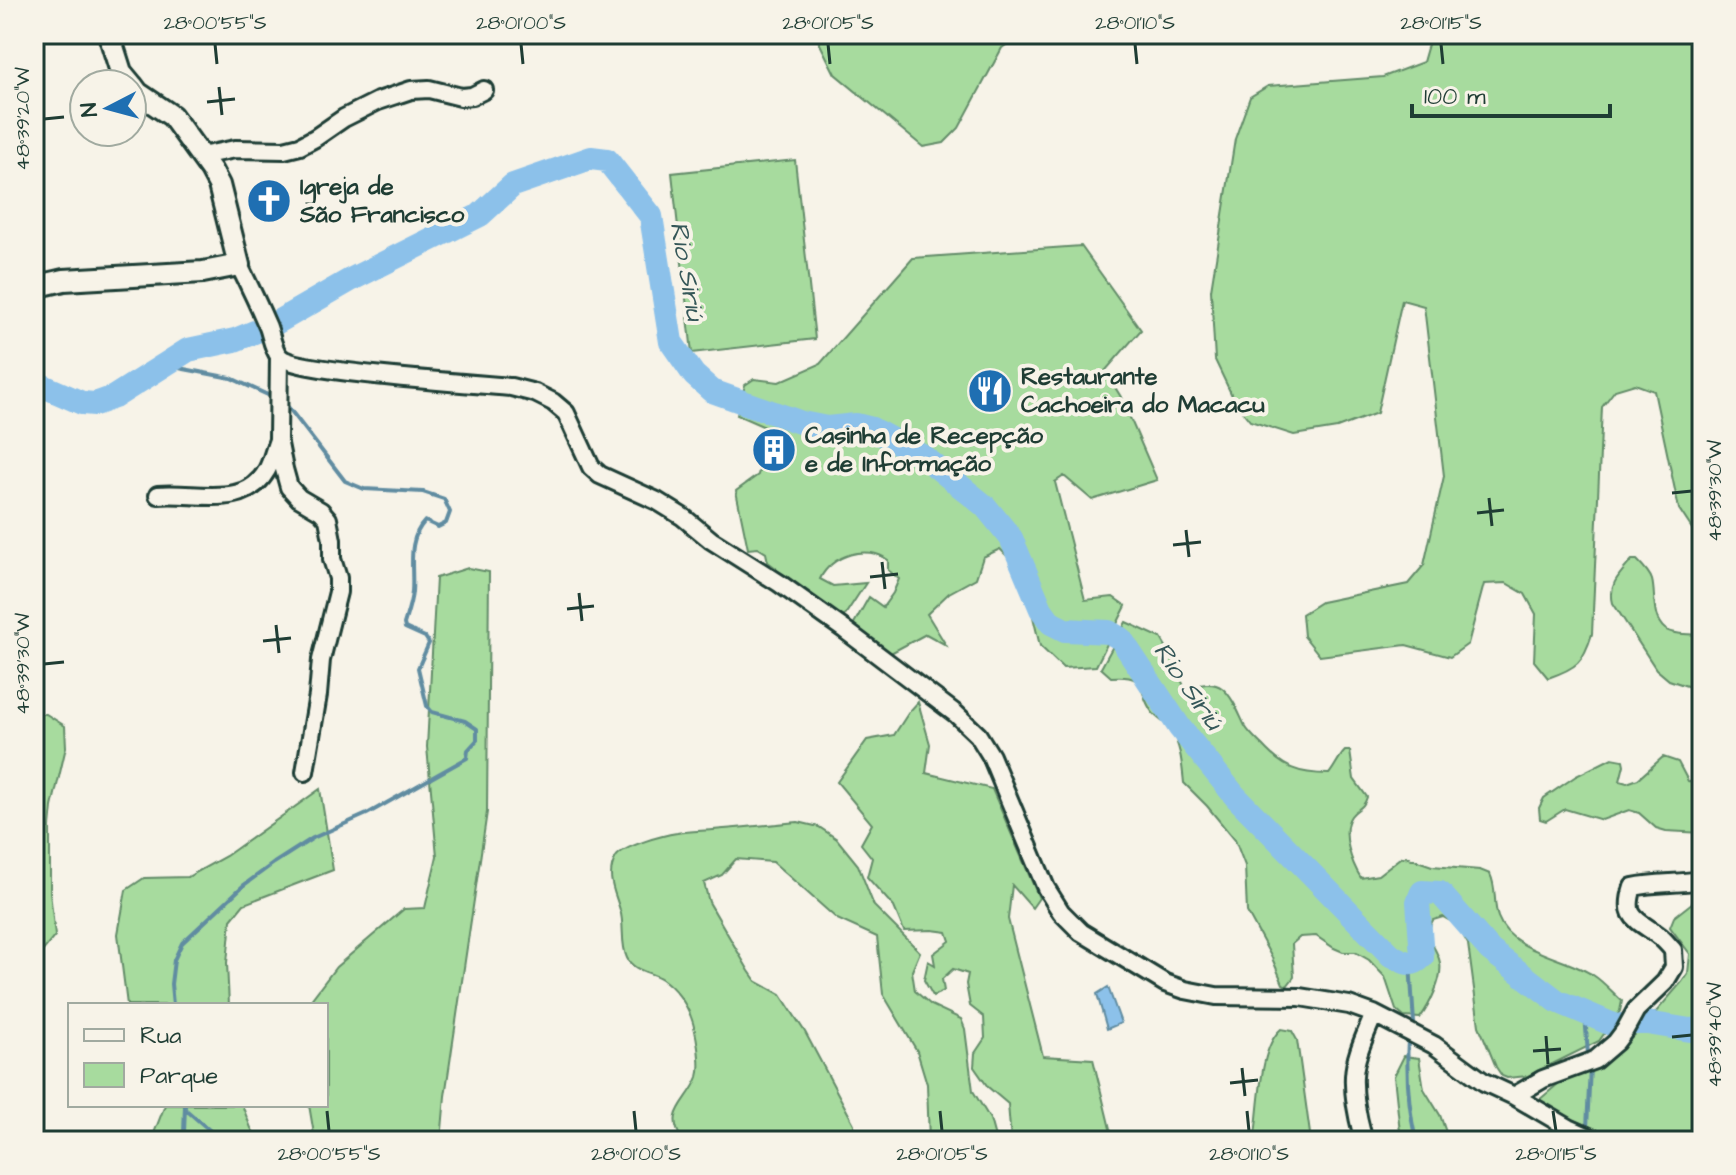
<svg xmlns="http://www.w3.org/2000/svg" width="1736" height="1175" viewBox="0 0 1736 1175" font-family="'Architects Daughter',sans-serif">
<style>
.green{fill:#a7db9e;stroke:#638c69;stroke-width:2}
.water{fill:#8cc1ea;stroke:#608ca1;stroke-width:2}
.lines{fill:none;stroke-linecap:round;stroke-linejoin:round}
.stream{stroke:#608ca1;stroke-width:4}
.river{stroke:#8cc1ea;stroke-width:24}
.minor-casing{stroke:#1f3d34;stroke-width:22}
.tertiary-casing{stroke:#1f3d34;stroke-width:26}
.minor{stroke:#f7f3e8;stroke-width:16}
.tertiary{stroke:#f7f3e8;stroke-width:20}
.ticks{fill:none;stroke:#1f3d34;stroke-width:3}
.labels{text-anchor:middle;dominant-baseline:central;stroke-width:8;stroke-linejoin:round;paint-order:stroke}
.poi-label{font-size:24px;font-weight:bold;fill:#1f3d34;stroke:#f7f3e8;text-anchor:start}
.water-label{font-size:26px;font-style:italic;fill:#355758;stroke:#f7f3e8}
.neatline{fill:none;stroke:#1f3d34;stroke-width:3}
.ticks-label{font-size:20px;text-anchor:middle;fill:#1f3d34}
</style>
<rect width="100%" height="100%" fill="#f7f3e8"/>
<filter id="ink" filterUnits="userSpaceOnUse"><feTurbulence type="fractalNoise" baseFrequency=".0125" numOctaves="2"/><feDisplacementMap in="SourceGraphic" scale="16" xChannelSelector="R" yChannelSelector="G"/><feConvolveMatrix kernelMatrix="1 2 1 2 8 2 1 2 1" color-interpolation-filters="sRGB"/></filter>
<g filter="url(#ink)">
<path class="green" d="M 815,34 L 1021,34 L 1002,48 L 959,128 L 944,143 L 923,147 L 835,74 Z
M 1431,34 L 1702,34 L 1702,544 L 1679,509 L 1654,391 L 1635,384 L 1615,390 L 1602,407 L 1592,634 C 1583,663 1577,668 1548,678 L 1534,661 L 1536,614 L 1525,594 L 1506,583 L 1484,584 L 1468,644 L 1450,657 L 1406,645 L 1320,656 L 1304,636 L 1302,614 L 1321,602 L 1408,584 L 1424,565 L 1444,476 L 1424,306 L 1402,300 L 1377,413 L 1337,428 L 1294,435 L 1250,421 L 1235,402 L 1215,360 L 1211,290 L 1235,139 L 1250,97 L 1268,86 L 1383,77 L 1423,62 Z
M 795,160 L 815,339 L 692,353 L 672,173 Z
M 1081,246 L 1141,330 L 1105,371 L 1121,397 L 1157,480 L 1092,500 L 1064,476 L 1055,482 L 1085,600 L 1113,597 L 1126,606 L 1096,666 L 1063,668 L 1040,646 L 1022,571 L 1000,549 L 983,557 L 976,578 L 949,593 L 927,614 L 946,645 L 926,634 L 887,655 L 852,627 L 869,597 L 883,607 L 893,593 L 899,579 L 888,570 L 888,560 C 867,544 831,555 820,579 L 833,586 L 866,583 L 841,621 L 778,576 L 776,568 L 768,562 L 766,553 L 758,548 L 748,549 L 736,491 L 758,475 L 763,452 L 777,457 L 781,447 L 766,440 L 767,428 L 737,415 L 745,385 L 754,379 L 779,382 L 820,364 L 913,258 Z
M 1632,560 L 1637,560 C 1643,566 1650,573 1652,580 C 1656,595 1651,618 1665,629 C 1674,636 1691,633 1702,636 L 1702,691 L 1669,680 L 1656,669 L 1613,603 C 1608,584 1620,574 1632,560 Z
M 468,568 L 489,572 L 487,812 L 445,1096 L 441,1141 L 310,1141 L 314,1134 L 309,1105 L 326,1105 L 326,1005 L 307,1005 L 336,967 L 404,909 L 425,908 L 437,856 L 427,747 L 436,578 Z
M 1126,622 L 1161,638 L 1173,659 L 1185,689 C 1196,686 1211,680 1222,688 C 1233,697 1239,714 1245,726 C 1249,733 1256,739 1262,745 C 1283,768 1298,774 1329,774 C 1335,767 1338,758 1345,751 L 1350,751 L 1354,779 L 1367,797 C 1363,810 1358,807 1351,816 C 1340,832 1352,864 1361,878 L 1378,875 L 1400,858 L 1406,857 L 1432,866 L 1480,870 L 1490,874 C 1497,888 1493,903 1498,917 C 1511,952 1565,957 1593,975 C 1604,982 1613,993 1622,1001 L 1620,1011 L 1599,1041 L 1528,1076 L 1507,1078 L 1502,1076 L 1496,1067 L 1479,1026 L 1468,944 L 1457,925 L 1443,917 L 1433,920 C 1422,941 1437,945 1440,963 C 1443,979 1429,1006 1420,1018 L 1404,1017 L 1396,1010 L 1385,977 L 1369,960 L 1355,952 L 1343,952 L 1334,948 L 1316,936 L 1300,937 L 1292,944 L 1294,977 L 1287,986 L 1283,984 L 1272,958 L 1247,912 L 1245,866 L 1235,840 L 1207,806 L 1184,783 C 1182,764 1181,746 1170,729 C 1166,723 1157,719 1152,712 C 1136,689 1149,674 1111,677 L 1101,668 Z
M 918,702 L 930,744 L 926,773 L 992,789 L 1039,898 L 1032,908 L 1012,885 L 1008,919 L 1043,1056 L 1093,1059 L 1113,1141 L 1011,1141 L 1008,1104 L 988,1087 L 974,1067 L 975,1053 L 985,1038 L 984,1017 L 970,1006 L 966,984 L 968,974 L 953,969 L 942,979 L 944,991 L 933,996 L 924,980 L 928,961 L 935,965 L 933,954 L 950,941 L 947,932 L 932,930 L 904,931 L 894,907 L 867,877 L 872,858 L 861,844 L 872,824 L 837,782 L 867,740 L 894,735 L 909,712 Z
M 34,714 L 46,714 L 65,726 L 66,747 L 52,807 L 50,827 L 50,892 L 55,936 L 42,952 L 34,948 Z
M 1663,757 L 1678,762 L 1688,781 L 1693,782 L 1702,772 L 1702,833 L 1666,831 L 1656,828 L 1639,813 L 1629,810 L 1602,820 L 1565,809 L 1546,821 L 1540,819 L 1539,808 L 1544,798 L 1576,776 L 1612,758 L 1623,760 L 1624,765 L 1620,781 L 1627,783 L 1638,779 Z
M 320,789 L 333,870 L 244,904 L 231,920 L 227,963 L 229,1005 L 127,1005 L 118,934 L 126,890 L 144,878 L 188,877 L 226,856 Z
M 798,822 L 819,827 L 837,839 L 858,865 L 874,906 L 920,952 L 912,971 L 915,991 L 931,1005 L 961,1019 L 965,1029 L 973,1091 L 990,1119 L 996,1141 L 929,1141 L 927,1084 L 917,1051 L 883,994 L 877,937 L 837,919 L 773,862 L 736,859 L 722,875 L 704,883 L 709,902 L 749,971 L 756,981 L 781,995 L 805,1032 L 854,1124 L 854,1141 L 683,1141 C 663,1112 688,1103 698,1077 C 702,1064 696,1030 691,1017 C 686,1003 675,988 662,979 C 651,972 633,971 627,958 C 620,944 625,925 620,910 C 615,892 605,876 616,857 C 623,846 663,835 677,833 C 689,831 701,831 713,830 C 742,827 770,825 798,822 Z
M 1702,895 L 1702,1141 L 1625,1141 L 1567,1117 L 1539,1100 L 1571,1073 L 1592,1070 L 1606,1062 L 1642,1028 L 1682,982 L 1688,973 L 1690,954 L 1670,927 L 1674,917 Z
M 1281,1029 L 1292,1031 L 1297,1040 L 1311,1141 L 1254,1141 C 1260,1110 1258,1049 1281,1029 Z
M 1404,1056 L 1419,1058 L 1424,1089 L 1440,1115 L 1449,1141 L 1401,1141 L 1394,1076 Z
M 165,1105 L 242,1105 L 251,1128 L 259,1141 L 151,1141 Z"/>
<path class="water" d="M 1108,987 L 1121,1023 L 1107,1029 L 1097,994 Z"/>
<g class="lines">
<path class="stream" d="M 163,365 L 231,378 L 270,396
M 1410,964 L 1414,1023
M 173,1005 L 171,984 L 174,960 L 182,943 L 244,885 L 274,863 L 313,838 L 367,814 L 467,758 L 468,750 L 477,740 L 477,729 L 465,721 L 432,712 L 427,706 L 418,668 L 429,643 L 425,637 L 405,628 L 404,624 C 407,614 411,603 412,592 C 414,567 406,541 425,521 L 438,527 L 446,523 L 450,512 L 444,499 L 423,492 L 364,489 L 345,481 L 285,403
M 1585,1014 L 1588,1055
M 1408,1040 C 1406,1075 1408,1106 1416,1141
M 185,1109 L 222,1141
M 1587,1128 L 1590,1067
M 181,1141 L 184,1133 L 185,1105"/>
<path class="river" d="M 34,382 L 82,403 L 95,404 L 114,397 L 188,350 L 235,340 L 274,324 L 352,279 L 480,215 L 513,185 L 591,158 L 607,160 L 651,216 L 671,342 L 694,375 L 712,391 L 802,423 L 827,428 L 856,425 L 872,429 L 924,457 L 985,506 L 1011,538 L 1041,609 L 1051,623 L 1065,630 L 1109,632 L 1121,639 L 1180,728 L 1235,796 L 1392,956 C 1405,962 1411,968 1422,957 L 1418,902 L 1422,892 L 1440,893 L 1490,950 L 1557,1001 L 1616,1026 L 1641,1022 L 1690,1030 L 1702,1029"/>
<g class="minor-casing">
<path id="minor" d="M 201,156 L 235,149 L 284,150 L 300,146 L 315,138 L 344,118 L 378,101 L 411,90 L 429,89 L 461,97 L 472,96 L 484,90
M 239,265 C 249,285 259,306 268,327 C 271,335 273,349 279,356 C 292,372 479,384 511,387 L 535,393 L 553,402 L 566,413 L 591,467 L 600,475 L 657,501 L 683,517 L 711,540 L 779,583 L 845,630 L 956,714 L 978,735 L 991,756 L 1046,888 L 1061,912 L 1081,932 L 1165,983 L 1185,990 L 1216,996 L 1300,997 L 1349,1005 L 1374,1014 L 1434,1045 L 1484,1082 L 1514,1096 L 1569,1128 L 1598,1141
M 279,356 L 278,439 L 284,469 L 289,487 L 299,498 L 321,511 L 328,519 L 332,540 L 332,559 L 338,578 L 338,592 L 321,660 L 318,695 L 305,772
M 158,495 C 196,491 245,510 267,470 C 272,461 274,450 278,440
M 1514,1096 L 1543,1079 L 1595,1060 L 1616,1042 L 1625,1030 L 1636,1010 L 1665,982 L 1674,967 L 1673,950 C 1668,945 1664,939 1658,935 C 1636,919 1623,918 1633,887 C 1656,882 1679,884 1702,880
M 1362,1134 C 1357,1115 1353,1096 1354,1076 C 1355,1055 1366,1034 1374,1014"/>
</g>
<g class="tertiary-casing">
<path id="tertiary" d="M 109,34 L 121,72 L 131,84
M 34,287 L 64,280 L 203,272 L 239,265 L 219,185 L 211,170 L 172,116 L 138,93 L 132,85"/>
</g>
<use href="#minor" class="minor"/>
<use href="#tertiary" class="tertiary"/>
</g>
</g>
<path class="ticks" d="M 215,44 L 217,64M 521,44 L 523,64M 828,44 L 830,64M 1135,44 L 1137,64M 1441,44 L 1443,64M 219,87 L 222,115M 207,102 L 235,99M 44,119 L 64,117M 1672,493 L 1692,491M 1489,498 L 1492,526M 1477,513 L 1504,510M 1186,530 L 1189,557M 1173,545 L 1201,542M 882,562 L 885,589M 870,577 L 898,574M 579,593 L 582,621M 567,609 L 594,606M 276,625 L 279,653M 263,641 L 291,638M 44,664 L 64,662M 1546,1036 L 1548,1064M 1672,1037 L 1692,1035M 1533,1051 L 1561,1049M 1242,1068 L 1245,1096M 1230,1083 L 1258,1080M 327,1111 L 329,1131M 634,1111 L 636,1131M 940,1111 L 942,1131M 1247,1111 L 1249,1131M 1553,1111 L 1556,1131"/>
<defs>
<g id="church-disc" transform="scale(2.3)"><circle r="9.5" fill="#1f6fb2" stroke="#f7f3e8"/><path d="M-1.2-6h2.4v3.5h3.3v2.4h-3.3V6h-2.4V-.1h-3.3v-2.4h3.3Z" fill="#fff"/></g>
<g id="restaurant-disc" transform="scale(2.3)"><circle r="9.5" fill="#1f6fb2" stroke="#f7f3e8"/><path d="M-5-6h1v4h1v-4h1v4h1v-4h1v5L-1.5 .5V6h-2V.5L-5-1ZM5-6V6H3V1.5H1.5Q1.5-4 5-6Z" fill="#fff"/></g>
<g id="building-disc" transform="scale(2.3)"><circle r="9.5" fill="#1f6fb2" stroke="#f7f3e8"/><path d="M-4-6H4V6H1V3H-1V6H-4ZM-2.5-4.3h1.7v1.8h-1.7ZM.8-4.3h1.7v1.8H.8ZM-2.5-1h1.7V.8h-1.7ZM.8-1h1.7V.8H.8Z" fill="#fff"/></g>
</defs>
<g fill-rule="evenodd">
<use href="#church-disc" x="269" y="201"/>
<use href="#restaurant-disc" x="990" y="391"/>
<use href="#building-disc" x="774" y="450"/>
</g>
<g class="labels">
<g class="poi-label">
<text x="300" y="187">Igreja de<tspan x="300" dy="28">São Francisco</tspan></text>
<text x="1021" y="377">Restaurante<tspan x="1021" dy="28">Cachoeira do Macacu</tspan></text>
<text x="805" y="436">Casinha de Recepção<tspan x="805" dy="28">e de Informação</tspan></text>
</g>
<g class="water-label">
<text transform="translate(687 271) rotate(80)">Rio Siriú</text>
<text transform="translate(1188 686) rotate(55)">Rio Siriú</text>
</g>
</g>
<rect width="1736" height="1175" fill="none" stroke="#f7f3e8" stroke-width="88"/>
<rect x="68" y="1003" width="260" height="104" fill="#f7f3e8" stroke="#a1aaa0" stroke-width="2"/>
<rect x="84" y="1029" width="40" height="12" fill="#f7f3e8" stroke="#a1aaa0" stroke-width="2"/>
<text x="140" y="1043" font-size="24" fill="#1f3d34">Rua</text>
<rect x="84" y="1063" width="40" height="24" fill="#a7db9e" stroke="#a1aaa0" stroke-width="2"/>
<text x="140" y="1083" font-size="24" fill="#1f3d34">Parque</text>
<g transform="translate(108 108) rotate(264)"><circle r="38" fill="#f7f3e8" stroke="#a1aaa0" stroke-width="2"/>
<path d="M0-6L14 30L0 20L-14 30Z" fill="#1f6fb2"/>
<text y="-12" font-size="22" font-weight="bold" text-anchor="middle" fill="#1f3d34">N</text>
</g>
<path d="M1412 104v12h198v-12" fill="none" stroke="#1f3d34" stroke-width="4"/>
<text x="1424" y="104" font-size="24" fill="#1f3d34" stroke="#f7f3e8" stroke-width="6" paint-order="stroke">100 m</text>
<rect x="44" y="44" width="1648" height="1087" class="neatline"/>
<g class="ticks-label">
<text x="215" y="29">28°00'55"S</text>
<text x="521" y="29">28°01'00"S</text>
<text x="828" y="29">28°01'05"S</text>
<text x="1135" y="29">28°01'10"S</text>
<text x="1441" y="29">28°01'15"S</text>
<text transform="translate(22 119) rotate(-90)" y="7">48°39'20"W</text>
<text transform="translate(1714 491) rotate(-90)" y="7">48°39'30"W</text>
<text transform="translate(22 664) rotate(-90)" y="7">48°39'30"W</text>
<text transform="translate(1714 1035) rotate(-90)" y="7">48°39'40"W</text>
<text x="329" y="1160">28°00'55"S</text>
<text x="636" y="1160">28°01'00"S</text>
<text x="942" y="1160">28°01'05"S</text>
<text x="1249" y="1160">28°01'10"S</text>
<text x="1556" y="1160">28°01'15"S</text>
</g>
</svg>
